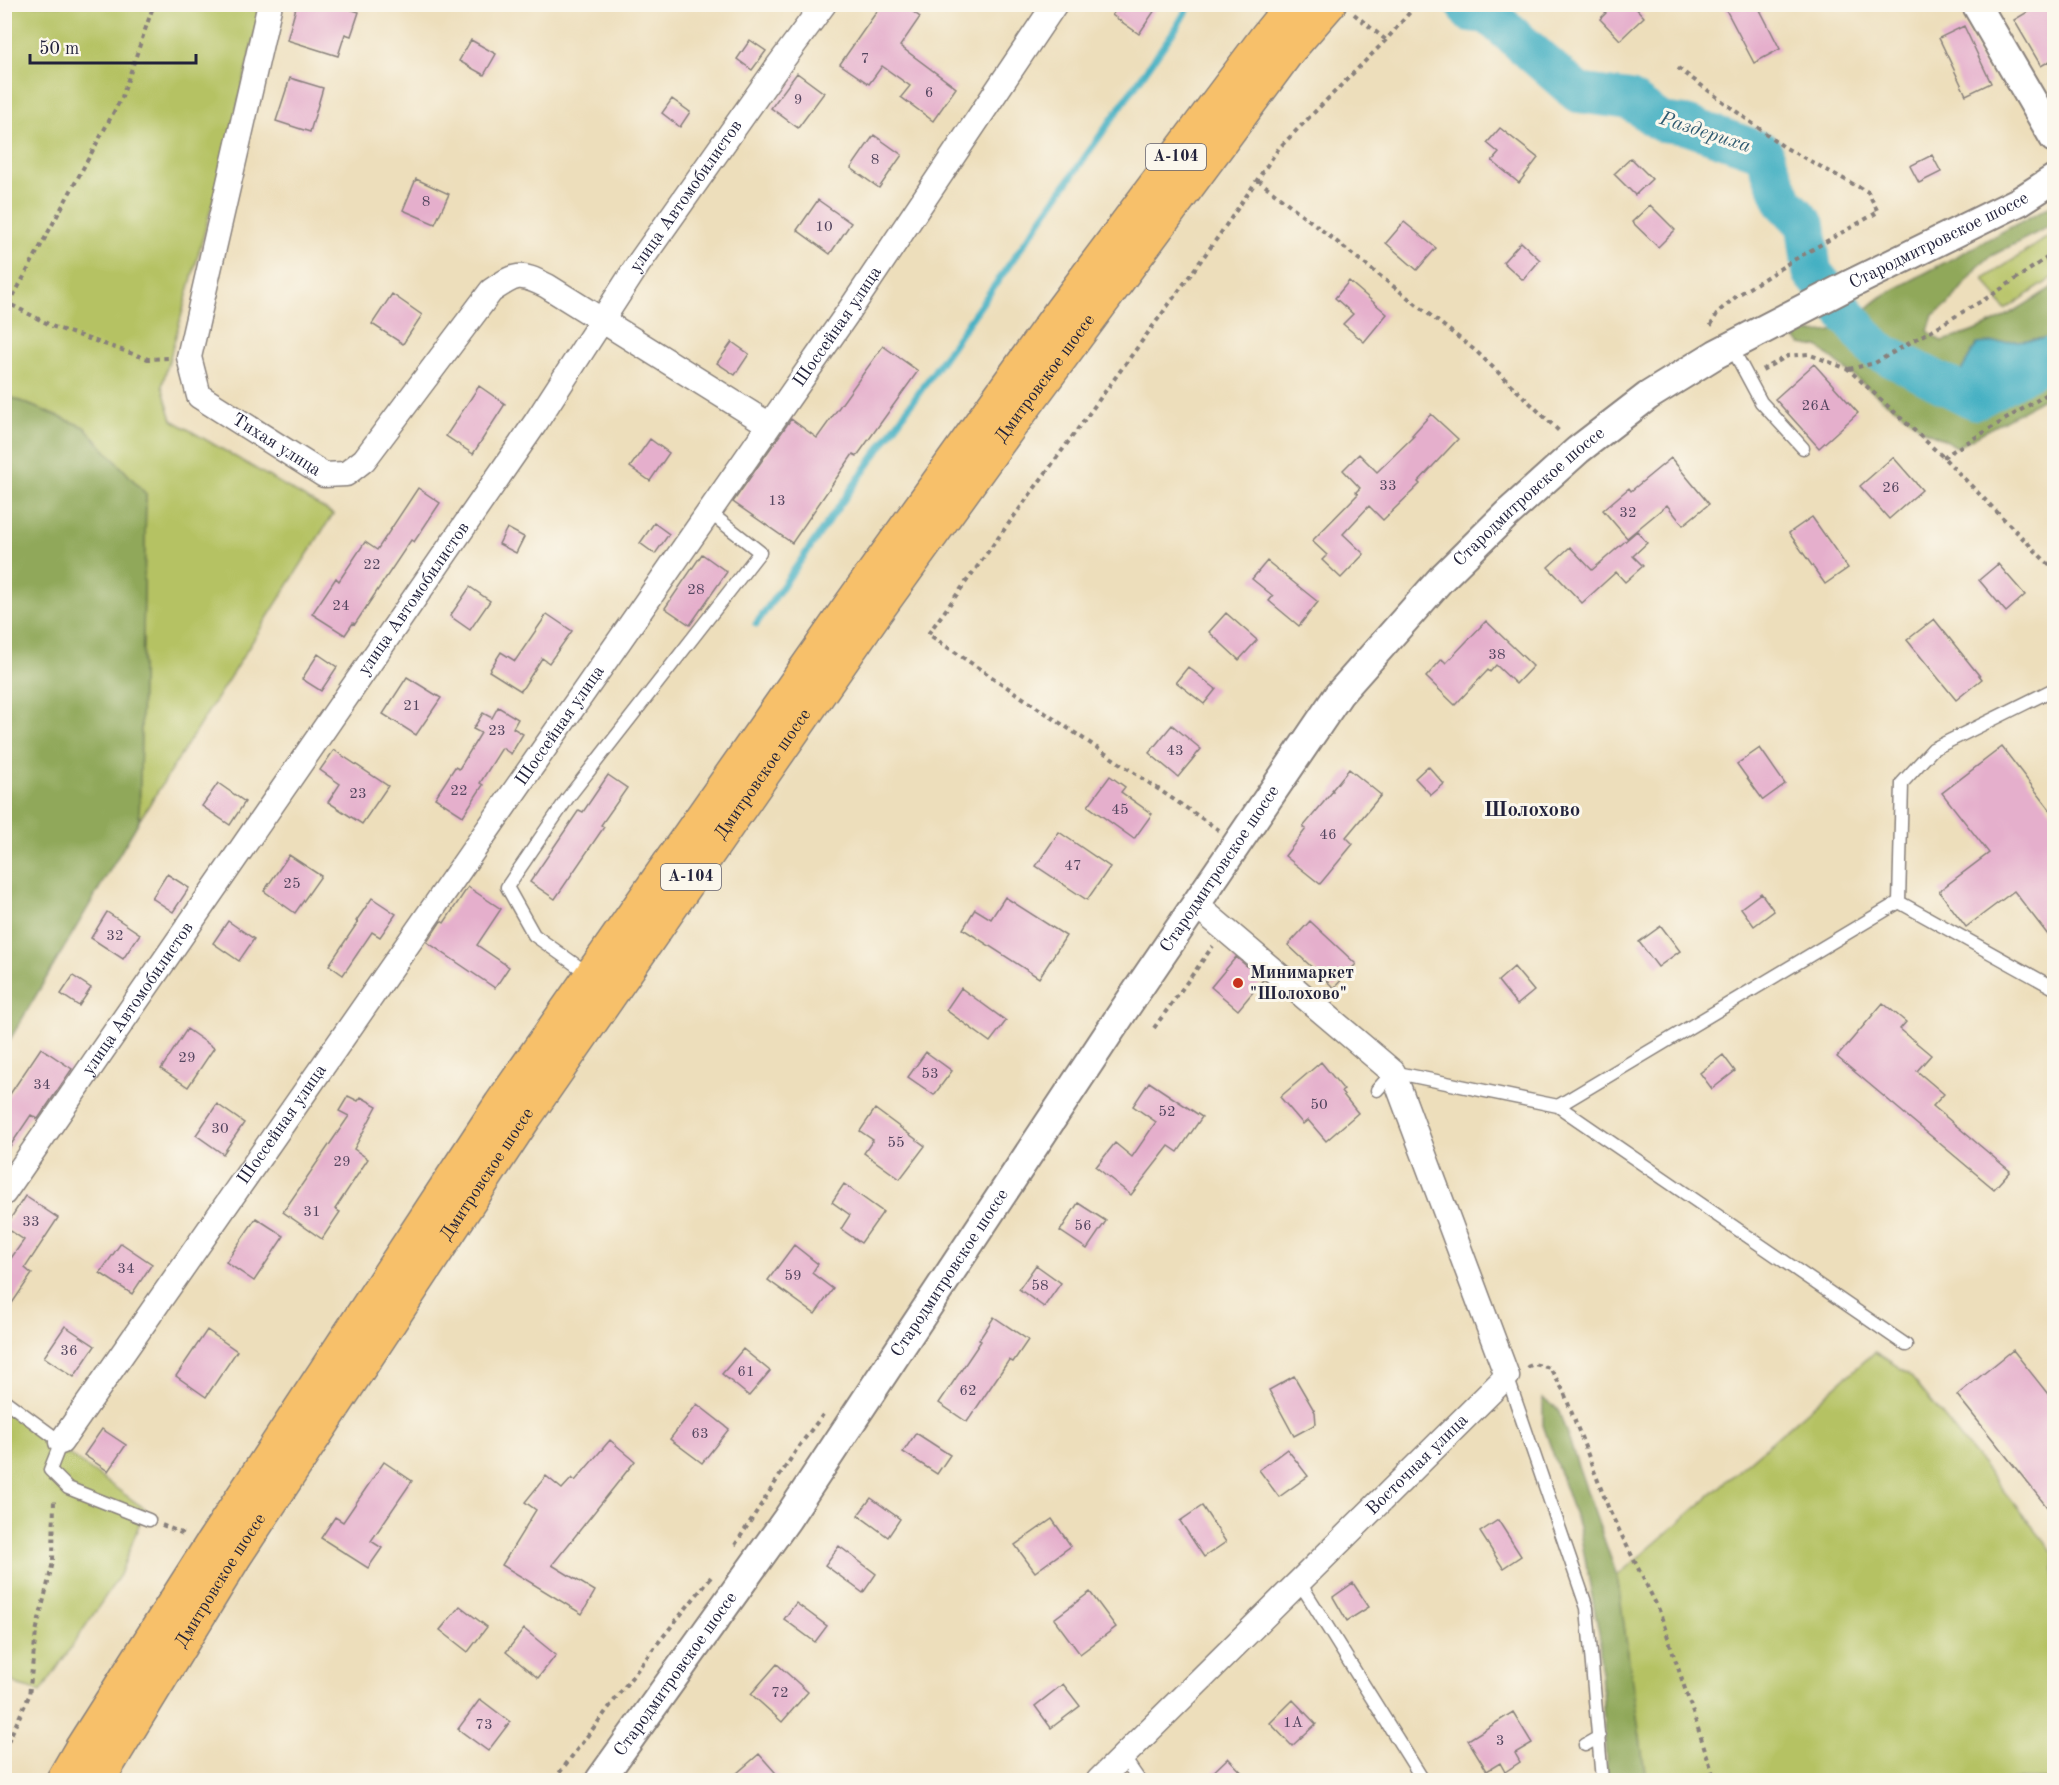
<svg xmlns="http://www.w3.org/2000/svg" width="2059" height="1785" viewBox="0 0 2059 1785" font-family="'Old Standard TT',serif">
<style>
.green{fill:#b5c264;stroke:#6c7250;stroke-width:1.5}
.forest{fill:#90a85a;stroke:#59654a;stroke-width:1.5}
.water{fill:#45b0c3;stroke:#34697f;stroke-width:1.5}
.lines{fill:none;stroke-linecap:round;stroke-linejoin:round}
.stream{stroke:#45b0c3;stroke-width:7}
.river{stroke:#45b0c3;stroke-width:40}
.building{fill:#e5afcc}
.service-casing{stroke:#88807b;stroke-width:15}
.minor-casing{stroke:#88807b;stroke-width:27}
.tertiary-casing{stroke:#88807b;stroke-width:32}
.trunk-casing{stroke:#88807b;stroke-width:36}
.path{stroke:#88807b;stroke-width:4;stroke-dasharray:4.5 4.5;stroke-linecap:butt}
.service{stroke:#fff;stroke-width:12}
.minor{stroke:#fff;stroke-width:24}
.tertiary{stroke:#fff;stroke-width:28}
.trunk{stroke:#f7c06b;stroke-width:33}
.poi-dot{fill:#c8321e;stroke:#fbf7ec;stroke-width:2}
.labels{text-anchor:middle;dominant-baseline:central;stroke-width:6;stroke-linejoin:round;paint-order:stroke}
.number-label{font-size:15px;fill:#53455f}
.shield{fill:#fbf7ec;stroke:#636270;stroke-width:1.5}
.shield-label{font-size:16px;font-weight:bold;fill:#22223b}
.street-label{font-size:18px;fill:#22223b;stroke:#fbf7ec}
.poi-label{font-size:18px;font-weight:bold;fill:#22223b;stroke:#fbf7ec;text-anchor:start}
.water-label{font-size:20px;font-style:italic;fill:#305b71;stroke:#fbf7ec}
.quarter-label{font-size:21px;font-weight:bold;fill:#22223b;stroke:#fbf7ec}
</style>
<rect width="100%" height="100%" fill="#fbf7ec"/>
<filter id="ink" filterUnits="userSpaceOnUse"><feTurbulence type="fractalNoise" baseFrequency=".0167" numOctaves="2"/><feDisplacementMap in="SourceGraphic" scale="12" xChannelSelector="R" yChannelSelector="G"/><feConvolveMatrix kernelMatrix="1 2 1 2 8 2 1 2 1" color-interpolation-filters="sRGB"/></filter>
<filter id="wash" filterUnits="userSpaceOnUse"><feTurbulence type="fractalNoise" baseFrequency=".008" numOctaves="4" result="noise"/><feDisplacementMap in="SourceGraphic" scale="24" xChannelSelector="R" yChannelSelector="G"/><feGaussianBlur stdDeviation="1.35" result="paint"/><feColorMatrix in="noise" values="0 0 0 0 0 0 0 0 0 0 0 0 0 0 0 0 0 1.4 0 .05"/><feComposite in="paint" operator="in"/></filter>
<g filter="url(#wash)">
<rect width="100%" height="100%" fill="#eddebb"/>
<path class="green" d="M 4,5 L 262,5 L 226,154 L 162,386 L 172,420 L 333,514 L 139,821 L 146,494 L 84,427 L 5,395 Z
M 2054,233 L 2054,277 L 2005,310 L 1984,279 Z
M 1875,1352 L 1908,1373 L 2054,1553 L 2054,1780 L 1646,1780 L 1617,1576 Z
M 4,1408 L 145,1509 L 120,1575 L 41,1692 L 19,1686 L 5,1676 Z"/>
<path class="forest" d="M 2054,204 L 2054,224 L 1991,256 L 1978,267 L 1948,305 L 1933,315 L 1928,331 L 1941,341 C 1985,332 2017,310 2054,286 L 2054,338 L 2033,339 L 1958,376 L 1958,394 L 1984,407 L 2054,377 L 2054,393 L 1957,447 L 1941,438 L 1925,431 L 1899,410 L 1884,401 L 1818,347 L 1801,344 L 1788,332 C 1801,332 1818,334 1831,331 C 1852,326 1869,304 1886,294 Z
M 5,395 L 84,427 L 146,494 L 139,821 L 5,1048 Z
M 1543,1398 L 1558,1409 L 1617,1576 L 1646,1780 L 1607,1780 L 1599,1633 L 1579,1527 L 1543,1425 Z"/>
<path class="water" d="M 2054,338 L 2054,377 L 2053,379 L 1984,407 L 1958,395 L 1958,376 L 1977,344 Z"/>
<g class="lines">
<path class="stream" d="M 756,624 L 1176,28 L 1190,4"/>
<path class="river" d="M 1466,4 L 1470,12 L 1488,14 L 1578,93 L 1630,100 L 1661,122 L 1686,125 L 1763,152 L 1784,202 L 1806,225 L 1812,272 L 1875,349 L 1975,400 L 2054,356"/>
</g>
<g id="blocks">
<path class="building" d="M 297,4 L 334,4 L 359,12 L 351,36 L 345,34 L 338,56 L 287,40 Z
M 882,4 L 902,4 L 920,17 L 900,46 L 956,88 L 933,121 L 901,97 L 910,86 L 882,66 L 869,84 L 840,64 Z
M 1120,4 L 1159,4 L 1139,34 L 1112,15 Z
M 1598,4 L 1632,4 L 1644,17 L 1620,40 L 1600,19 L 1606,13 Z
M 1723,4 L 1757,4 L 1780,49 L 1754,63 Z
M 2041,4 L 2050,4 L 2055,12 L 2055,58 L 2041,66 L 2014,20 Z
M 1964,26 L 1991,83 L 1966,95 L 1939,38 Z
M 471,40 L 496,54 L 484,75 L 459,61 Z
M 750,40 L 766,51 L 752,70 L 737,59 Z
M 797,73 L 824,93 L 798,128 L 771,108 Z
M 290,78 L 323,88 L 310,132 L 276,121 Z
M 672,99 L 690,112 L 680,127 L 662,113 Z
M 1500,128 L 1538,158 L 1519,183 L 1492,161 L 1499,153 L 1487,143 Z
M 874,135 L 902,155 L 879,188 L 851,168 Z
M 1932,155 L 1941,172 L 1919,183 L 1910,166 Z
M 1631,158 L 1652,179 L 1635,195 L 1614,174 Z
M 416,179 L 449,194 L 435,224 L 403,210 Z
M 818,200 L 851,223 L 830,254 L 797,230 Z
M 1650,205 L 1675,230 L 1658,247 L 1632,222 Z
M 1404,222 L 1436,248 L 1417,270 L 1386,243 Z
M 1521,242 L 1540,260 L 1523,280 L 1503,262 Z
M 1349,281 L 1387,314 L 1364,342 L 1343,324 L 1353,314 L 1335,298 Z
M 392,294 L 422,315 L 403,344 L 372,324 Z
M 732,342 L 749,354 L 735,375 L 717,363 Z
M 883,346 L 918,371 L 857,456 L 853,454 L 792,543 L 733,502 L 791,419 L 817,438 Z
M 1814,364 L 1858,413 L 1819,448 L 1775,399 Z
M 479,386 L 505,404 L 473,454 L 446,436 Z
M 1431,414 L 1458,439 L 1418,482 L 1420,484 L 1383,520 L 1369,506 L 1343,534 L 1364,554 L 1341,578 L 1322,560 L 1327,555 L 1312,541 L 1358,494 L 1356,492 L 1360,488 L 1343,470 L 1359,454 L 1377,472 L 1414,436 L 1412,435 Z
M 650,439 L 669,453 L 650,481 L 630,467 Z
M 1893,457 L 1922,490 L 1889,519 L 1860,486 Z
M 1671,458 L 1709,504 L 1683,525 L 1667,505 L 1627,538 L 1603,510 L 1629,488 L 1631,491 Z
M 418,488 L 440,503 L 414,542 L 411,540 L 355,624 L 353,623 L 345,635 L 312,614 L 336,578 L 339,581 L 365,542 L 377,550 Z
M 1812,517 L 1848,568 L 1825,584 L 1789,533 Z
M 654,523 L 669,534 L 655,554 L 640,543 Z
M 507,528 L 524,537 L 516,553 L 499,544 Z
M 1637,531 L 1647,543 L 1633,556 L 1643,566 L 1625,582 L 1616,572 L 1582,603 L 1548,567 L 1570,547 L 1592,570 Z
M 702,554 L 727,572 L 690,625 L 665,608 Z
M 1267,561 L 1318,602 L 1299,626 L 1269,601 L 1273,596 L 1252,579 Z
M 1998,564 L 2025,595 L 2006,612 L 1979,580 Z
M 470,587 L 490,601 L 470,630 L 450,616 Z
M 1226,613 L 1257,640 L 1239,660 L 1209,632 Z
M 547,614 L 572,631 L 549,663 L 542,658 L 521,691 L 489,671 L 501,652 L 515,661 Z
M 1934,619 L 1982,679 L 1956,700 L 1907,640 Z
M 1486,621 L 1533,666 L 1516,684 L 1496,665 L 1490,672 L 1488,670 L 1455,705 L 1426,677 L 1442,659 L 1446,663 Z
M 318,654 L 337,667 L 321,691 L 302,679 Z
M 1188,667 L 1216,689 L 1204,704 L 1176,682 Z
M 407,677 L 441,698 L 416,735 L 383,714 Z
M 498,707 L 518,719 L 513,728 L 523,734 L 511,754 L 502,748 L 480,783 L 483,785 L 463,816 L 435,798 L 455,767 L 459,769 L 481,733 L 473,729 L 483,713 L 492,718 Z
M 1172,725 L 1201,749 L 1178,777 L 1149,753 Z
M 2002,747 L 2055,816 L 2055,944 L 2014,891 L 1966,927 L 1939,891 L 1989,853 L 1942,793 Z
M 1760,748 L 1785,784 L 1763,800 L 1737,764 Z
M 334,750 L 388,786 L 362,824 L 328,802 L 340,784 L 320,770 Z
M 1428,766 L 1444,784 L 1431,795 L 1415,778 Z
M 1349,769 L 1381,795 L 1346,837 L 1353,844 L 1320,884 L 1285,856 L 1306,829 L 1303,827 L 1333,791 L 1332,790 Z
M 608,775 L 627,788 L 601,825 L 604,827 L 555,899 L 530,882 L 579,810 L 583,812 Z
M 1110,776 L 1125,787 L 1121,792 L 1152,814 L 1134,839 L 1088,806 Z
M 218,783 L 245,802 L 230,825 L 202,806 Z
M 1059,832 L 1110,867 L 1087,900 L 1036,866 Z
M 289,855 L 321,876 L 295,913 L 264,891 Z
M 167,874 L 189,888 L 173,912 L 152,898 Z
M 468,887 L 501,909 L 477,945 L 509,967 L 495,988 L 427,942 L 441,921 L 444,923 Z
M 1761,893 L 1774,911 L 1754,926 L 1741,908 Z
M 1005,897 L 1066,936 L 1039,978 L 963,929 L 975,909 L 991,919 Z
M 372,898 L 396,914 L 380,937 L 372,932 L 343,975 L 329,965 L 358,922 L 356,921 Z
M 107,912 L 140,934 L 123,959 L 91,938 Z
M 228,921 L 254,939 L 239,961 L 213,943 Z
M 1310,921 L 1356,964 L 1334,988 L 1288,945 Z
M 1661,926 L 1680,951 L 1658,967 L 1639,942 Z
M 1236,957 L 1263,980 L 1238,1010 L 1211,987 Z
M 1514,967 L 1534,991 L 1517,1005 L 1498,981 Z
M 73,976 L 91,988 L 79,1006 L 61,994 Z
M 961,988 L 1006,1021 L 990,1042 L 946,1010 Z
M 1883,1003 L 1906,1022 L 1900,1029 L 1931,1055 L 1917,1071 L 1944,1094 L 1933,1106 L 2010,1171 L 1994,1189 L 1837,1057 Z
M 187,1029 L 214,1048 L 188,1087 L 161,1069 Z
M 41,1048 L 72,1069 L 38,1119 L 31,1115 L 4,1155 L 4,1103 Z
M 926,1052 L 952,1071 L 934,1095 L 908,1077 Z
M 1723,1055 L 1735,1071 L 1712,1089 L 1700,1073 Z
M 1321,1062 L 1344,1090 L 1341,1092 L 1358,1113 L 1326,1141 L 1308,1120 L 1303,1124 L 1280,1097 Z
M 1149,1082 L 1202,1117 L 1178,1152 L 1169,1146 L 1131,1195 L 1096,1167 L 1115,1143 L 1132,1157 L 1156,1122 L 1133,1106 Z
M 348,1096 L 358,1101 L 361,1097 L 377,1106 L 354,1149 L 368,1159 L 335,1209 L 340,1212 L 322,1239 L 283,1212 L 349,1116 L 339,1111 Z
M 217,1104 L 244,1123 L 223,1154 L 196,1135 Z
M 875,1109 L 925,1146 L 900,1179 L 864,1153 L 873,1140 L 860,1131 Z
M 844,1184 L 883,1212 L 861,1243 L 841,1229 L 850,1215 L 832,1202 Z
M 25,1196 L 58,1218 L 25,1268 L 32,1274 L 4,1315 L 4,1268 L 24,1240 L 5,1227 Z
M 1078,1203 L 1106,1221 L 1087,1249 L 1060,1231 Z
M 256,1218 L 284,1236 L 254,1281 L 226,1262 Z
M 121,1243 L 152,1264 L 132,1294 L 100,1273 Z
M 794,1245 L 818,1264 L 812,1273 L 833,1289 L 815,1314 L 768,1280 Z
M 1036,1265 L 1061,1283 L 1044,1307 L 1019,1289 Z
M 994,1317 L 1028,1340 L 1013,1362 L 1009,1360 L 967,1422 L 939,1403 L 981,1341 L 979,1340 Z
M 65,1326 L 95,1346 L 74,1377 L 44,1357 Z
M 207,1330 L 237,1351 L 206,1397 L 176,1376 Z
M 743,1349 L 770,1371 L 749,1396 L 722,1374 Z
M 2013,1350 L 2055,1403 L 2055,1517 L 1957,1395 Z
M 1294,1376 L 1315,1412 L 1316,1424 L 1294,1436 L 1269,1390 Z
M 697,1404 L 729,1429 L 702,1463 L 670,1439 Z
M 102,1429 L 126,1445 L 108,1471 L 84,1455 Z
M 916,1433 L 950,1455 L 937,1474 L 903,1452 Z
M 610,1440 L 635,1461 L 552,1565 L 595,1591 L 582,1614 L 502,1565 L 536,1510 L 525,1502 L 546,1476 L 562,1489 L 572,1478 L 575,1481 Z
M 1287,1449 L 1308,1476 L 1279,1497 L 1259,1470 Z
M 384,1462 L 412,1481 L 371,1541 L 382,1548 L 368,1568 L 321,1538 L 335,1517 L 343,1522 Z
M 871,1498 L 900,1519 L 888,1537 L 858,1515 Z
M 1202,1506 L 1226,1542 L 1204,1557 L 1180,1521 Z
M 1052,1519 L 1071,1546 L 1035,1572 L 1015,1545 Z
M 1498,1520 L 1521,1556 L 1503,1568 L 1480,1532 Z
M 839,1546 L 876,1574 L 863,1593 L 825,1565 Z
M 1353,1583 L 1369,1607 L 1347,1621 L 1333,1597 Z
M 1090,1592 L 1116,1627 L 1080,1654 L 1054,1619 Z
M 796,1603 L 827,1626 L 815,1642 L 784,1619 Z
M 460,1606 L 487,1627 L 468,1652 L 440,1630 Z
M 524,1629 L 556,1655 L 538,1678 L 506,1652 Z
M 777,1664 L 808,1692 L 782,1722 L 751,1694 Z
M 1063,1684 L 1080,1706 L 1051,1728 L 1035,1706 Z
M 480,1699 L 510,1722 L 488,1751 L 458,1729 Z
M 1293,1700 L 1316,1724 L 1292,1746 L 1270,1723 Z
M 1513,1712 L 1532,1743 L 1515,1753 L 1520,1762 L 1505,1772 L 1500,1763 L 1487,1771 L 1468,1740 Z
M 759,1754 L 782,1780 L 729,1780 Z
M 1228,1758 L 1249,1780 L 1205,1780 Z"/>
</g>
</g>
<g filter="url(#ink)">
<use href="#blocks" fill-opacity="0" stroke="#88807b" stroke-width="1.5"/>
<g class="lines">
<g class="service-casing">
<path id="service" d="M 1731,346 L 1761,402 L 1803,448
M 1899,902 L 1902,783 L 1933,749 L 2054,689
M 590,975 L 534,935 L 507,887 L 567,799 L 760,552 L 709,512
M 1377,1090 L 1393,1072 L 1558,1106
M 1906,1345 L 1558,1106 L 1899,902 L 2054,988
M 1507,1376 L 1587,1608 L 1602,1780
M 4,1400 L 61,1442 L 50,1470 L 68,1488 L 149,1520
M 1300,1583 L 1423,1780
M 1585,1745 L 1599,1737
M 1124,1758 L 1139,1780"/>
</g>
<g class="minor-casing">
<g id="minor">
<path id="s1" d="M 270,4 L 189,357 L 199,396 L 324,475 L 346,474 L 364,460 L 491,291 C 516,274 519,272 547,286 L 768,424"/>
<path id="s2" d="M 4,1193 L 536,422 L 639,263 L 778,66 L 824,4"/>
<path id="s3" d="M 61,1442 L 847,314 L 1055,4"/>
<path id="s4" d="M 1099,1780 L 1507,1376 L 1393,1072 L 1195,904"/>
</g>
</g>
<g class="tertiary-casing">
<g id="tertiary">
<path d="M 1976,4 L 2054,138"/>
<path id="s5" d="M 600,1780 L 787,1519 L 1126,1007 L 1339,694 L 1441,579 L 1507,514 L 1578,450 L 1648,396 L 1716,354 L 1849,285 L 2020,201 L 2054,179"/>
</g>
</g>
<g class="trunk-casing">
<g id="trunk">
<path d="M 63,1780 L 81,1749 L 211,1545 L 501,1104 L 849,607 L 1061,311 L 1267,36 L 1293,4"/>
<path id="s6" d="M 98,1780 L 235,1556 L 525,1117 L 875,613 L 1010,426 L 1288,51 L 1329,4"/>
</g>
</g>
<path class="path" d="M 1354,14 L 1386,40
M 1678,68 L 1784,147 L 1868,192 L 1878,212 L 1792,261 L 1738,295 L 1718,312 L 1710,327 L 1710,330
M 1258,180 L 1477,352 L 1560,432
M 4,301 L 54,327 L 148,359 L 169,358
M 9,304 L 122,97 L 154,4
M 1849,369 L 1875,363 L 1992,295 L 2054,253
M 1762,370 L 1788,356 L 1808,354 L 1848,369 L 1943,457 L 2054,570
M 1943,457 L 2054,390
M 1219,830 L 928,634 L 1218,237 L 1279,148 L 1386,40 L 1417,4
M 1154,1028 L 1213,946
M 1527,1367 L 1534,1364 L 1550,1368 L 1563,1390 L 1610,1512 L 1659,1610 L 1715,1780
M 162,1525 L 186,1535
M 735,1545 L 799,1446 L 825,1412
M 4,1750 L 29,1696 L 36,1632 L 53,1562 L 54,1497
M 554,1780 L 654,1648 L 711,1577"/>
<use href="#service" class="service"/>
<use href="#minor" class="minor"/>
<use href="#tertiary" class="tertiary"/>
<use href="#trunk" class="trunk"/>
</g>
</g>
<circle class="poi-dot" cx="1238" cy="983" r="6"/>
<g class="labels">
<g class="number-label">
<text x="865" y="59">7</text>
<text x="929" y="93">6</text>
<text x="798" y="100">9</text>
<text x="875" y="160">8</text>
<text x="426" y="202">8</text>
<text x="824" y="227">10</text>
<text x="1816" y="406">26А</text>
<text x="1388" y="486">33</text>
<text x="1891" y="488">26</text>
<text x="777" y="501">13</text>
<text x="1628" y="513">32</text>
<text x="372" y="565">22</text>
<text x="696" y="590">28</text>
<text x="341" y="606">24</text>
<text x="1497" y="655">38</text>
<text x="412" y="706">21</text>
<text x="497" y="731">23</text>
<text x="1175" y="751">43</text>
<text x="459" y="791">22</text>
<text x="358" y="794">23</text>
<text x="1120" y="810">45</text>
<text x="1328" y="835">46</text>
<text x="1073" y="866">47</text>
<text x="292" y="884">25</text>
<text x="115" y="936">32</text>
<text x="187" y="1058">29</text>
<text x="930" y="1074">53</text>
<text x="42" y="1085">34</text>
<text x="1319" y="1105">50</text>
<text x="1167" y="1112">52</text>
<text x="220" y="1129">30</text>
<text x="896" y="1143">55</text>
<text x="342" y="1162">29</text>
<text x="312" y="1212">31</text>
<text x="31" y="1222">33</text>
<text x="1083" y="1226">56</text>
<text x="126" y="1269">34</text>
<text x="793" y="1276">59</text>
<text x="1040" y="1286">58</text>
<text x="69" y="1351">36</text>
<text x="746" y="1372">61</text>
<text x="968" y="1391">62</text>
<text x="700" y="1434">63</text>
<text x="780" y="1693">72</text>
<text x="1293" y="1723">1А</text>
<text x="484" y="1725">73</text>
<text x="1500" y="1741">3</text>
</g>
<g class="shield">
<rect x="1146" y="144" width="60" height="26" rx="4.5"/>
<rect x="661" y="864" width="60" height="26" rx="4.5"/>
</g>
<g class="shield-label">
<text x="1176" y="157">А-104</text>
<text x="691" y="877">А-104</text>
</g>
<g class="street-label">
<text stroke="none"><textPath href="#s2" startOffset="1208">улица Автомобилистов</textPath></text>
<text stroke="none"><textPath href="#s5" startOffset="2074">Стародмитровское шоссе</textPath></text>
<text stroke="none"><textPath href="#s3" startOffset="1359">Шоссейная улица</textPath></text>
<text stroke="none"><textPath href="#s6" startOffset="1692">Дмитровское шоссе</textPath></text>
<text stroke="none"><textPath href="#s1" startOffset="494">Тихая улица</textPath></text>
<text stroke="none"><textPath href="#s5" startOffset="1588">Стародмитровское шоссе</textPath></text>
<text stroke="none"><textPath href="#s2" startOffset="722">улица Автомобилистов</textPath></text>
<text stroke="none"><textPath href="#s3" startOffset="873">Шоссейная улица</textPath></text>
<text stroke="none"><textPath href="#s6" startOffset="1206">Дмитровское шоссе</textPath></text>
<text stroke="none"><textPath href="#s5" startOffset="1102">Стародмитровское шоссе</textPath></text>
<text stroke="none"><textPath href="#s2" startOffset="236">улица Автомобилистов</textPath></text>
<text stroke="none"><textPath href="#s3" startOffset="387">Шоссейная улица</textPath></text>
<text stroke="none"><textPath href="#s6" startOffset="720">Дмитровское шоссе</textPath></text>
<text stroke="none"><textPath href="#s5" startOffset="616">Стародмитровское шоссе</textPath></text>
<text stroke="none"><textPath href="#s4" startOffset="448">Восточная улица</textPath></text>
<text stroke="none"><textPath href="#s6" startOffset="234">Дмитровское шоссе</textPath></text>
<text stroke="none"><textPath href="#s5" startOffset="130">Стародмитровское шоссе</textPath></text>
</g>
<g class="poi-label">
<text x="1250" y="973">Минимаркет<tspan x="1250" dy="21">"Шолохово"</tspan></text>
</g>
<g class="water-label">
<text transform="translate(1705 133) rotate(18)">Раздериха</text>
</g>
<g class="quarter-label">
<text x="1532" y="810">Шолохово</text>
</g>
</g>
<rect width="2059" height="1785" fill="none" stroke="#fbf7ec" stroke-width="24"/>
<path d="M30 54v9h166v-9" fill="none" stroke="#22223b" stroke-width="3"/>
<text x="39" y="54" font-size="18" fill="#22223b" stroke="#fbf7ec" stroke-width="4.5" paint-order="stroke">50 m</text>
</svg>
